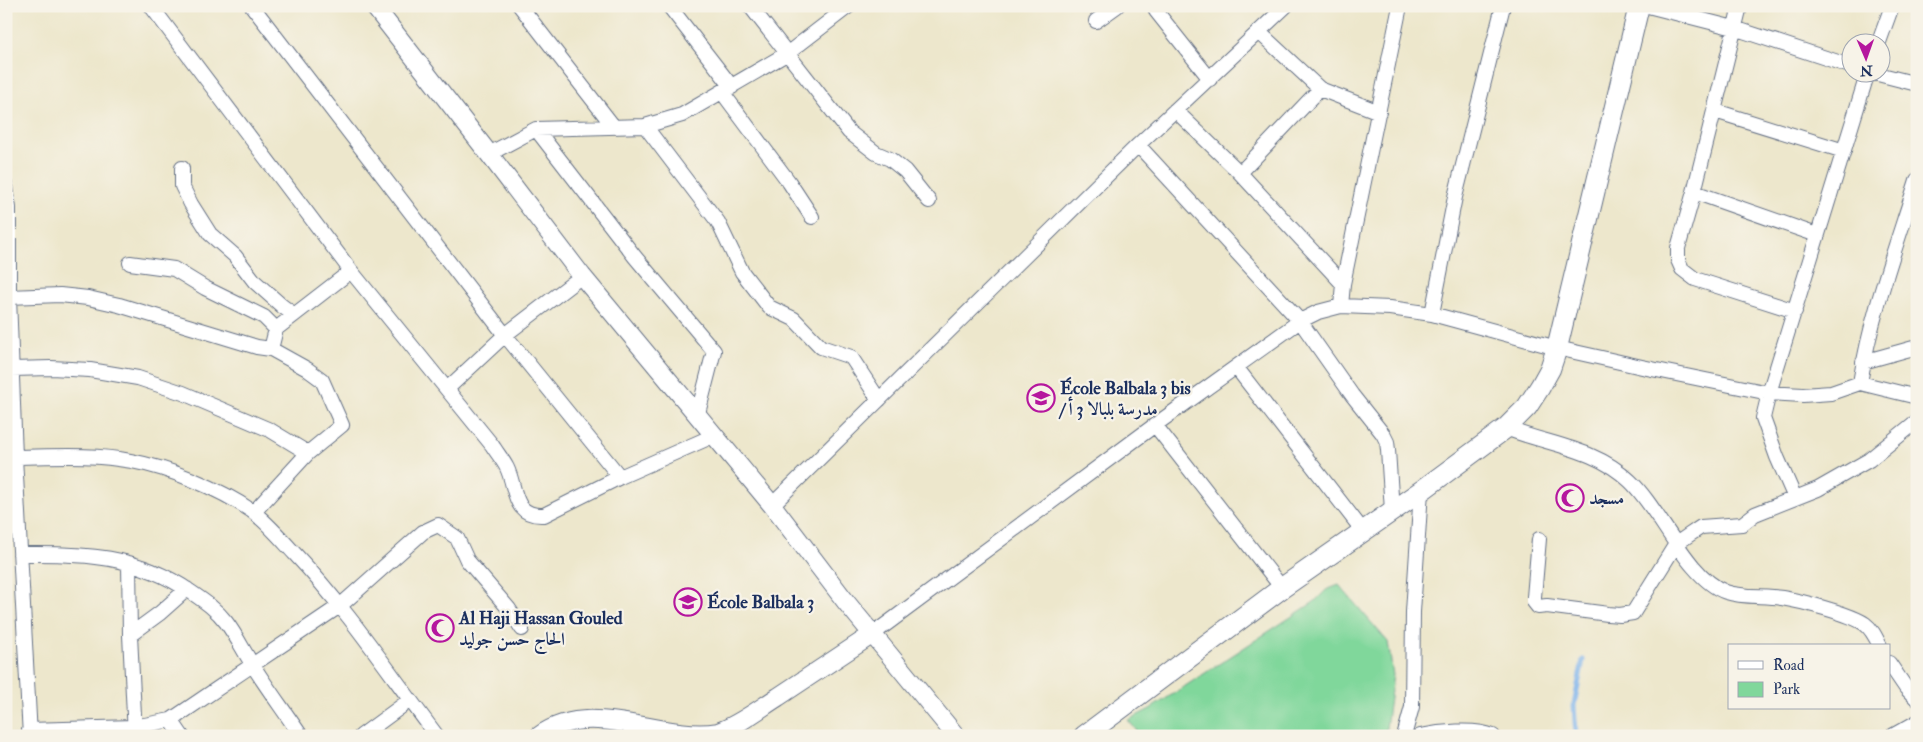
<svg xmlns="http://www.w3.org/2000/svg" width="1923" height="742" viewBox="0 0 1923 742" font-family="'IM FELL Double Pica',Amiri,serif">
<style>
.green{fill:#80d79b;stroke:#4e837c}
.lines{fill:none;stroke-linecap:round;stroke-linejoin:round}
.stream{stroke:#7eb4ec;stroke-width:5}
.minor-casing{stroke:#646f84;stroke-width:16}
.tertiary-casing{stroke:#646f84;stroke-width:20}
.secondary-casing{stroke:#646f84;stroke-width:22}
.minor{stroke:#fff;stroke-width:14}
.tertiary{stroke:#fff;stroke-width:18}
.secondary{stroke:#fff;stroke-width:20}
.labels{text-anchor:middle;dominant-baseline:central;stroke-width:4.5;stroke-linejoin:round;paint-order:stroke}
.poi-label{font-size:18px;font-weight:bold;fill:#1b2f5e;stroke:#f7f3e8;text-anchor:start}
</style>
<rect width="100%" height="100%" fill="#f7f3e8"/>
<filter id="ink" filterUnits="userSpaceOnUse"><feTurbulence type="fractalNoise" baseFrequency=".02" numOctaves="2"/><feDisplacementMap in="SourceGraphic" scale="10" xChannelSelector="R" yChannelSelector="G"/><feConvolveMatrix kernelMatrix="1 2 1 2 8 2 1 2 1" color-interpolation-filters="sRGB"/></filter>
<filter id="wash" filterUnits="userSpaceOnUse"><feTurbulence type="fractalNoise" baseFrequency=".0096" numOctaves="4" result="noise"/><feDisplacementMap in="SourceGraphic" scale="20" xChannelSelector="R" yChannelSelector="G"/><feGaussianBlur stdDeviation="1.12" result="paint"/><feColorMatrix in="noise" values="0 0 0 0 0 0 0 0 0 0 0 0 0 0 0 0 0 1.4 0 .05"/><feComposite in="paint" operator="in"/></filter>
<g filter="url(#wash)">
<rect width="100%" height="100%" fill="#ede7cc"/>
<path class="green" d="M 1339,585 L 1388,642 L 1393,675 L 1385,736 L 1141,736 L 1128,720 L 1150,709 L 1314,602 L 1326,590 Z"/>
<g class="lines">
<path class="stream" d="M 1576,736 L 1574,705 L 1583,660"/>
</g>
</g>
<g filter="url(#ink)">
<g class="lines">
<g class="minor-casing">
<path id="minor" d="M 151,6 L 351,271 L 492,445 C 497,453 503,460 507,468 C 517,489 512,517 544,515 L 620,477 L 713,436
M 252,6 L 505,335 L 620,477
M 520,6 L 614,127
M 669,6 L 732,87
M 750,6 L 849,132 L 876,153 L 890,159 L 905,171 L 929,201
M 1156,6 L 1156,11 L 1210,79
M 1648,6 L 1734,28 L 1850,66
M 1740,6 L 1694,192 L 1678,248 L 1678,260 L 1682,269 L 1695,279 L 1795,311
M 1096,21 L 1117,6
M 1260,33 L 1320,89 L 1379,112
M 1879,42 L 1892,6
M 1870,72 L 1917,84
M 722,92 L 789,182 L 812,217
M 1175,110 L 1240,173 L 1343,284
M 1715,111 L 1844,151
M 645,126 L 718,222 L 742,272 L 769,307 L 794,319 L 821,347 L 851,357 L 879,400
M 536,129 L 635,257 L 714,351 L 697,417
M 1138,145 L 1300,321 L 1352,395 L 1383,434 L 1387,442 L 1388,450 L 1392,511
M 489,154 L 536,129 L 645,126 L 682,115 L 788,53 L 849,6
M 182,168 L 182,186 L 191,204 L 210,234 L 235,256 L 255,282 L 282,306 L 293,314
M 1240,173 L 1320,89
M 6,186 L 9,208 L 9,297 L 15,457 L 30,736
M 1694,192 L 1817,235
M 130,263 L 174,269 L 205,288 L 264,317 L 276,329
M 9,297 L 60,295 L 88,298 L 119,305 L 257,347 L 271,349 L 307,369 L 322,380 L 342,425 L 308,453
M 1341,306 L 1343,284 L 1400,6
M 1432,314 L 1455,197 L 1503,6
M 271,349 L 276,329 L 351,271
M 1863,362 L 1917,347
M 1236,367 L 1363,531
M 12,369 L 51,368 L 90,370 L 138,378 L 183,393 L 270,430 L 308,453 L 254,512
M 1860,383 C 1871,314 1896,247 1917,180
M 447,389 L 505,335 L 582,276
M 1155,425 L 1282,588
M 1506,428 C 1548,445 1596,448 1630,481 C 1660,509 1688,579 1726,592 C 1744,598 1764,595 1782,598 C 1801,601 1851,614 1865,624 C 1872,629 1876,638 1880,646
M 6,457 C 47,457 90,453 131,461 C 170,468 220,489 252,511 C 268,523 282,540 295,554 C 348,610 390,674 437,736
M 1795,498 L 1777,457 L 1763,418 L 1769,393 L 1803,395 L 1831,393 L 1860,383 L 1917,397
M 772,505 L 1138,145 L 1286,6
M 1539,539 L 1534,597 L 1534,602 L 1538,607 L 1547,606 L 1608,614 L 1620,615 L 1633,613 L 1676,544 L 1689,535 L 1701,527 L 1742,524 L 1755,514 L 1818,489 L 1869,460 L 1917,421
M 20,554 C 84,553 137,555 191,592 C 204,601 216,609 226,622 C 236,635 243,650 252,664 C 267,688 285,712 301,736
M 129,563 L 130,635 L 135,735
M 873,634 L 1155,425 L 1300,321 L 1318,312 L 1341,306 L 1390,308 L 1432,314 L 1557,348 L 1642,367 L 1769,393 L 1868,72
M 130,635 L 160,613 L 187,589
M 1889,663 L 1906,688 L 1917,699
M 171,720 L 182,736
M 29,730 L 134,727 L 171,720 L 341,605 L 423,532 L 438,525 L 457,538 L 467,560 L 509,609 L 522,629
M 361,736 L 410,700
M 1404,736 L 1412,707 L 1413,612 L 1421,491
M 1420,736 C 1439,732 1475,728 1493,736
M 1892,736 L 1917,722"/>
</g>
<g class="tertiary-casing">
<path id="tertiary" d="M 374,6 L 489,154 L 582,276 L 772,505 L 846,602 L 956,736
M 539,736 C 592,697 661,742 718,732 C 739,725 759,709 778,697 C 810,676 841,655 873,634"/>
</g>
<g class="secondary-casing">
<path id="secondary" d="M 1084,736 L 1282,588 L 1421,491 L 1506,428 L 1527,407 L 1540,387 L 1550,369 L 1557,348 L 1639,6"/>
</g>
<use href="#minor" class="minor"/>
<use href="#tertiary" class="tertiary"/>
<use href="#secondary" class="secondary"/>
</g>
</g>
<defs>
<g id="school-ring" transform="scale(1.4375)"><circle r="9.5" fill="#f7f3e8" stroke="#b5179e" stroke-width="1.5"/><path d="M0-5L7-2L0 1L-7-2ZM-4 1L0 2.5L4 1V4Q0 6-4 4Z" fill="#b5179e"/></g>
<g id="mosque-ring" transform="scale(1.4375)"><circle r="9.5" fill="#f7f3e8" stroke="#b5179e" stroke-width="1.5"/><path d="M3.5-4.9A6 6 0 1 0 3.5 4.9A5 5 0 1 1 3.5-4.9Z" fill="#b5179e"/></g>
</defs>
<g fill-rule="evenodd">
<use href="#school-ring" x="1041" y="398"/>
<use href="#mosque-ring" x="1570" y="498"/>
<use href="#school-ring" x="688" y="602"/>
<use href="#mosque-ring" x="440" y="628"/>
</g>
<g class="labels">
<g class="poi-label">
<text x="1060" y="388">École Balbala 3 bis<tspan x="1060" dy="21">/ مدرسة بلبالا 3 أ</tspan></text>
<text x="1589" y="498">مسجد</text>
<text x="707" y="602">École Balbala 3</text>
<text x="459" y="618">Al Haji Hassan Gouled<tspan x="459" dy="21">الحاج حسن جوليد</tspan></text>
</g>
</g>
<rect width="1923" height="742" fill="none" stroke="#f7f3e8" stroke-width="25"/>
<rect x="1728" y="644" width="162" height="65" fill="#f7f3e8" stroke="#9fa5b1"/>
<rect x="1738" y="661" width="25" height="8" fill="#ffffff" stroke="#9fa5b1"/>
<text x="1773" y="670" font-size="15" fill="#1b2f5e">Road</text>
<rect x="1738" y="682" width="25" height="15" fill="#80d79b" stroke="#9fa5b1"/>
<text x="1773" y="694" font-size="15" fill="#1b2f5e">Park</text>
<g transform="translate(1866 58) rotate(178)"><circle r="24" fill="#f7f3e8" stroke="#9fa5b1"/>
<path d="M0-4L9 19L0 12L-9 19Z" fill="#b5179e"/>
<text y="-8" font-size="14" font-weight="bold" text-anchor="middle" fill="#1b2f5e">N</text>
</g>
</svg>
